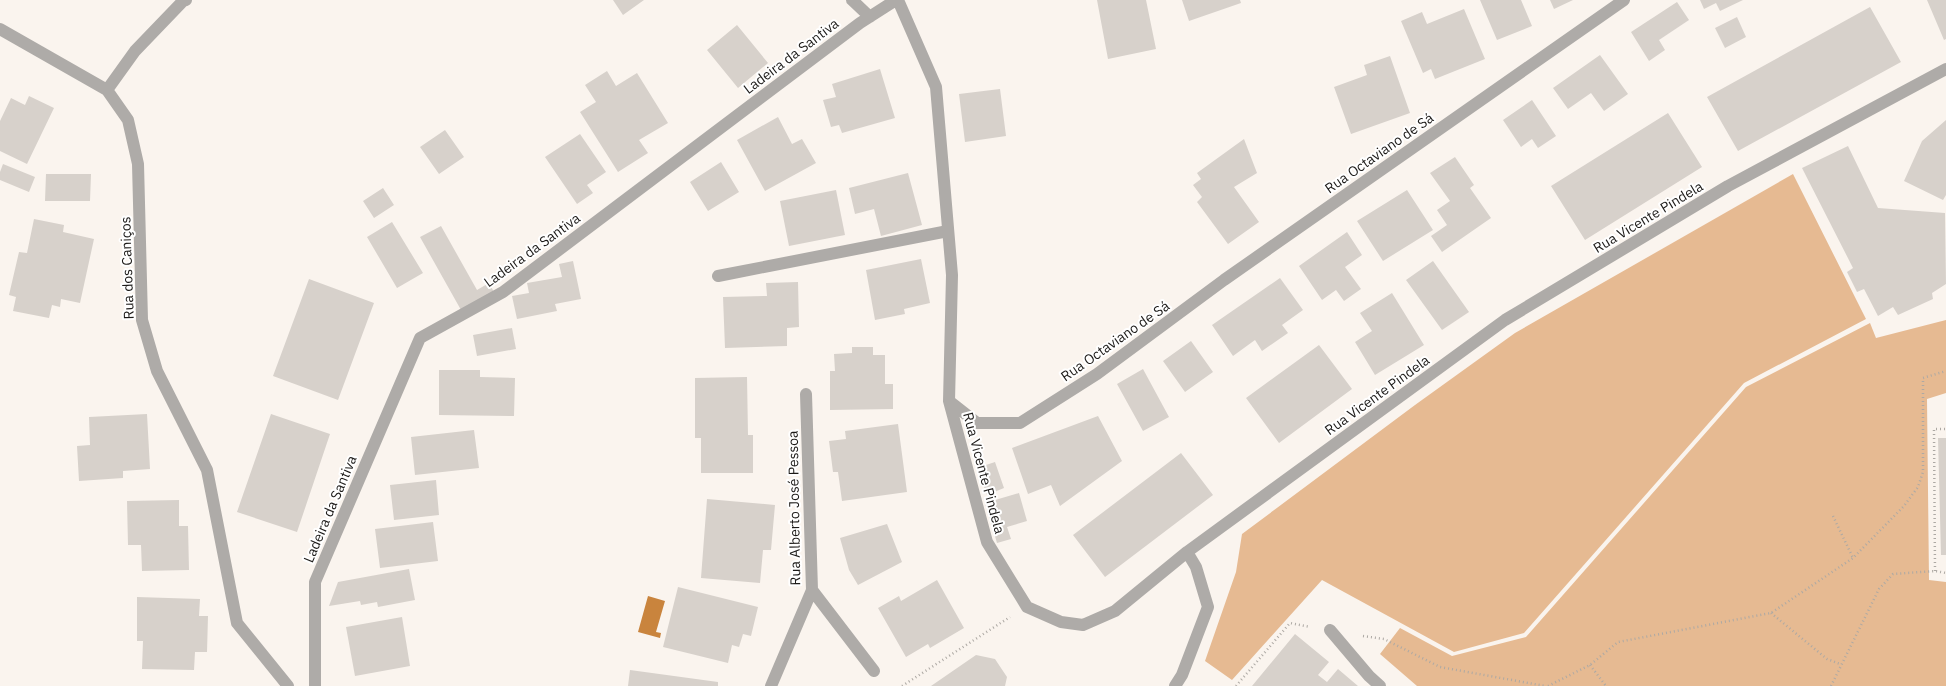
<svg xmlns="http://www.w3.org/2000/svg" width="1946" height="686" viewBox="0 0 1946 686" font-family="'IBM Plex Sans',sans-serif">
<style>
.green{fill:#e6ba92}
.water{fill:#c9843d}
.building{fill:#d7d1cb}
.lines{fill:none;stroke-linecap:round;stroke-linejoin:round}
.path{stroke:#ada9a4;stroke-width:2.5;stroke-dasharray:1 3;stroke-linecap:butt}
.service{stroke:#aeaba8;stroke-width:12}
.minor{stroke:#aeaba8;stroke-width:12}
.labels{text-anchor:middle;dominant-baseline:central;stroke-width:4;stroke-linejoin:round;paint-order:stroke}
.street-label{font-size:14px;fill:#1c1a18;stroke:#fff}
</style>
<rect width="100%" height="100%" fill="#faf4ee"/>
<path class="green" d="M 1793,174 L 1866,319 L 1744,383 L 1524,633 L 1454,652 L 1322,580 L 1232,680 L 1205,661 L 1236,572 L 1242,534 L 1415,405 L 1515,333 Z
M 1946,320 L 1946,393 L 1927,399 L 1929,580 L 1946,582 L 1946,686 L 1417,686 L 1380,654 L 1400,628 L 1452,656 L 1526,637 L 1746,387 L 1870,323 L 1876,338 Z"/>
<path class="water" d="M 648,596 L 665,601 L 656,632 L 661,633 L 660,638 L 638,632 Z"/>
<path class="building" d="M 613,0 L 644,0 L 623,15 Z
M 1097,0 L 1146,0 L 1156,49 L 1108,59 Z
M 1182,0 L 1240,0 L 1241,3 L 1189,21 Z
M 1480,0 L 1521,0 L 1532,26 L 1497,40 Z
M 1550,0 L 1573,0 L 1554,9 Z
M 1700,0 L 1743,0 L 1720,11 L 1716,3 L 1704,9 Z
M 1927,0 L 1946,0 L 1946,39 L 1944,40 Z
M 1677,2 L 1689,20 L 1659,40 L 1665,50 L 1649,61 L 1631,32 Z
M 1870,7 L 1901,62 L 1738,151 L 1707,97 Z
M 1464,9 L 1485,59 L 1435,79 L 1431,69 L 1423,73 L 1401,21 L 1422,12 L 1427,24 Z
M 1737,17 L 1746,37 L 1725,48 L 1715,28 Z
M 737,25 L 768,63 L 738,88 L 707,50 Z
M 1600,55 L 1628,94 L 1604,111 L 1591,93 L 1568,109 L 1553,88 Z
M 1390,56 L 1410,113 L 1351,134 L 1334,87 L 1367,75 L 1364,65 Z
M 880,69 L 895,118 L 842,133 L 839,125 L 831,127 L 823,100 L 836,97 L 832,84 Z
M 607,71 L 616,86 L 637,73 L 668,123 L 639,140 L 648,153 L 618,172 L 580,112 L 596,102 L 585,85 Z
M 1000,89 L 1006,136 L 965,142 L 959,94 Z
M 29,96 L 54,108 L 27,164 L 0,151 L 0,121 L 11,98 L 25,105 Z
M 1532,100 L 1556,136 L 1538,148 L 1532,139 L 1521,147 L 1503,120 Z
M 1668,113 L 1702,167 L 1585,240 L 1551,186 Z
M 778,117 L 792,144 L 802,139 L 816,163 L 765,191 L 737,140 Z
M 1946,120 L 1946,195 L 1943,200 L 1904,181 L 1922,141 Z
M 445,130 L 464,157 L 439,174 L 420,147 Z
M 580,134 L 606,172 L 587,185 L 593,193 L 577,204 L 545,157 Z
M 1244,139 L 1257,173 L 1234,187 L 1259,222 L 1228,244 L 1197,202 L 1202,197 L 1193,185 L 1201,179 L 1197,173 Z
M 1848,146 L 1878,208 L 1945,213 L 1946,284 L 1932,293 L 1933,299 L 1898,315 L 1893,307 L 1878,316 L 1864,289 L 1857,292 L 1847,272 L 1853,268 L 1802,168 Z
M 1455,157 L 1474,185 L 1470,188 L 1491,218 L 1442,252 L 1431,236 L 1447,225 L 1437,210 L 1450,201 L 1430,173 Z
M 721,162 L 739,192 L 708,211 L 690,182 Z
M 3,164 L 35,177 L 29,192 L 0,180 L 0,172 Z
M 908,173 L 922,225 L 881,236 L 874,209 L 855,214 L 849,188 Z
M 46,174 L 91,174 L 90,201 L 45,201 Z
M 383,188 L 394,205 L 374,218 L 363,201 Z
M 836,190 L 845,235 L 789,246 L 780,201 Z
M 1407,190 L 1433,230 L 1383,261 L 1357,221 Z
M 34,219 L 64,225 L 63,232 L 94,239 L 80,303 L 61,299 L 60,307 L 52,305 L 49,318 L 13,311 L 16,297 L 9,295 L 19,252 L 27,253 Z
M 392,222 L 423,273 L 397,288 L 367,237 Z
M 441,226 L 477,290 L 489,283 L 494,292 L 461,310 L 420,237 Z
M 1347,232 L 1362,255 L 1345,267 L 1361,289 L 1344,301 L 1336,290 L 1322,300 L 1299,266 Z
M 921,259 L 930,303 L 904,309 L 905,314 L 875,320 L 866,270 Z
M 573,261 L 581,299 L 555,304 L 557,311 L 517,319 L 512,296 L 529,293 L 527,283 L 562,277 L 559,264 Z
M 1433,261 L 1469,312 L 1442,330 L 1406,280 Z
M 1280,278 L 1303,310 L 1282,325 L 1288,333 L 1262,351 L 1255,340 L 1233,356 L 1212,325 Z
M 309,279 L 374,303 L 338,400 L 273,376 Z
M 798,282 L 799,327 L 787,328 L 787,346 L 725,348 L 723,297 L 767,296 L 766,283 Z
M 1392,293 L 1424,345 L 1375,375 L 1355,342 L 1372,331 L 1360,313 Z
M 512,328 L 516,349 L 477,356 L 473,335 Z
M 1191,341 L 1213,372 L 1185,392 L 1163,361 Z
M 1319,345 L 1352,389 L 1279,443 L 1246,398 Z
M 852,347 L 873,347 L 873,355 L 885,355 L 885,384 L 893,384 L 893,409 L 830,410 L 830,371 L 835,371 L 834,354 L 852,353 Z
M 1143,369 L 1169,417 L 1143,431 L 1117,384 Z
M 439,370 L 480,370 L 480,377 L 515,378 L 514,416 L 439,415 Z
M 747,377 L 748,435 L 753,435 L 753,473 L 701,473 L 701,438 L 695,438 L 695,378 Z
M 147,414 L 150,469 L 123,471 L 123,478 L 79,481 L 77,446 L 90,445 L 89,417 Z
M 271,414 L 330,434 L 297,532 L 237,512 Z
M 1098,416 L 1122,461 L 1060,506 L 1051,485 L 1028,494 L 1012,448 Z
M 898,424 L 907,492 L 842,501 L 838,472 L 833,472 L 829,441 L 846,439 L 845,431 Z
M 474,430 L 479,468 L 415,475 L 411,437 Z
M 1938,438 L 1946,438 L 1946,555 L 1941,555 Z
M 1181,453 L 1213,495 L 1105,577 L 1073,535 Z
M 995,462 L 1004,488 L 987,495 L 977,468 Z
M 436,480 L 439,515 L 394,520 L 390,485 Z
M 1019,493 L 1027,521 L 1007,527 L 1011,539 L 997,543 L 985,503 Z
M 707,499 L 775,505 L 771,550 L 763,550 L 760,583 L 701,578 Z
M 179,500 L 179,526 L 188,526 L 189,570 L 142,571 L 141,545 L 128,545 L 127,501 Z
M 433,522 L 438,561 L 380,568 L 375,529 Z
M 887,524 L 902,562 L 858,585 L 849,570 L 840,538 Z
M 409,569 L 415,600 L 378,607 L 377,602 L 361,605 L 360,601 L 329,606 L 338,582 Z
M 937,580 L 964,628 L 930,648 L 928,644 L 906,657 L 878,608 L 899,596 L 901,601 Z
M 678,587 L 758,607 L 751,636 L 743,634 L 739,647 L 732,645 L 728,663 L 663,647 Z
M 137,597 L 200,599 L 199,616 L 208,616 L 207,652 L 195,652 L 194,670 L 142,669 L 143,641 L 137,641 Z
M 402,617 L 410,666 L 355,676 L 346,627 Z
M 1295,634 L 1329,662 L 1318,675 L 1327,682 L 1338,669 L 1358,686 L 1252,686 Z
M 976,655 L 995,659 L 1007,677 L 1005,686 L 931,686 Z
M 630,670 L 718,682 L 718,686 L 628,686 Z"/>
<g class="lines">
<path class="path" d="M 1833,516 L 1853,558
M 1935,571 L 1934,429 L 1946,429
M 1771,613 L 1827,659 L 1840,664
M 1363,636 L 1384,639 L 1440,667 L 1545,686
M 1590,665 L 1606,686
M 902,686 L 1010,617
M 1236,686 L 1290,623 L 1310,627
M 1548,686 L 1590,665 L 1618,642 L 1771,613 L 1853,558 L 1904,506 L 1918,487 L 1923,472 L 1923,378 L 1946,371
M 1831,686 L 1879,589 L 1893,574 L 1935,571 L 1946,573"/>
<path class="service" d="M 718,276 L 948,231"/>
<path class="minor" d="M 852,0 L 870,17
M 898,0 L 936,87 L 952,275 L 949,401 L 977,423 L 1020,423 L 1097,374 L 1224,280 L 1624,0
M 0,29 L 107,90 L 128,120 L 138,164 L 142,320 L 157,371 L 207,470 L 237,623 L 288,686
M 107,90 L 135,51 L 183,1 L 186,0
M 949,401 L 987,542 L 1027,607 L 1061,622 L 1083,625 L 1115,611 L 1187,552 L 1505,320 L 1728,186 L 1946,69
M 812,590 L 874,671
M 1330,630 L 1369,676 L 1380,686
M 315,686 L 315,582 L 420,338 L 503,292 L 860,23 L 896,0
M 771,686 L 812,590 L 806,394
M 1175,686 L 1182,675 L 1208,607 L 1196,567 L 1187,552"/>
</g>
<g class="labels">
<g class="street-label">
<text transform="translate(791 56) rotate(-37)">Ladeira da Santiva</text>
<text transform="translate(1379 153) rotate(-35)">Rua Octaviano de Sá</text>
<text transform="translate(1648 217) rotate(-31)">Rua Vicente Pindela</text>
<text transform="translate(532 250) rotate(-36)">Ladeira da Santiva</text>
<text transform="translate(127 268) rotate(-92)">Rua dos Caniços</text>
<text transform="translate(1115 341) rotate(-35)">Rua Octaviano de Sá</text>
<text transform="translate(1377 395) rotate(-36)">Rua Vicente Pindela</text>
<text transform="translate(984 473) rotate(75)">Rua Vicente Pindela</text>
<text transform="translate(794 508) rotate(-91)">Rua Alberto José Pessoa</text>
<text transform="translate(330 509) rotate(-67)">Ladeira da Santiva</text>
</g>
</g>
</svg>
